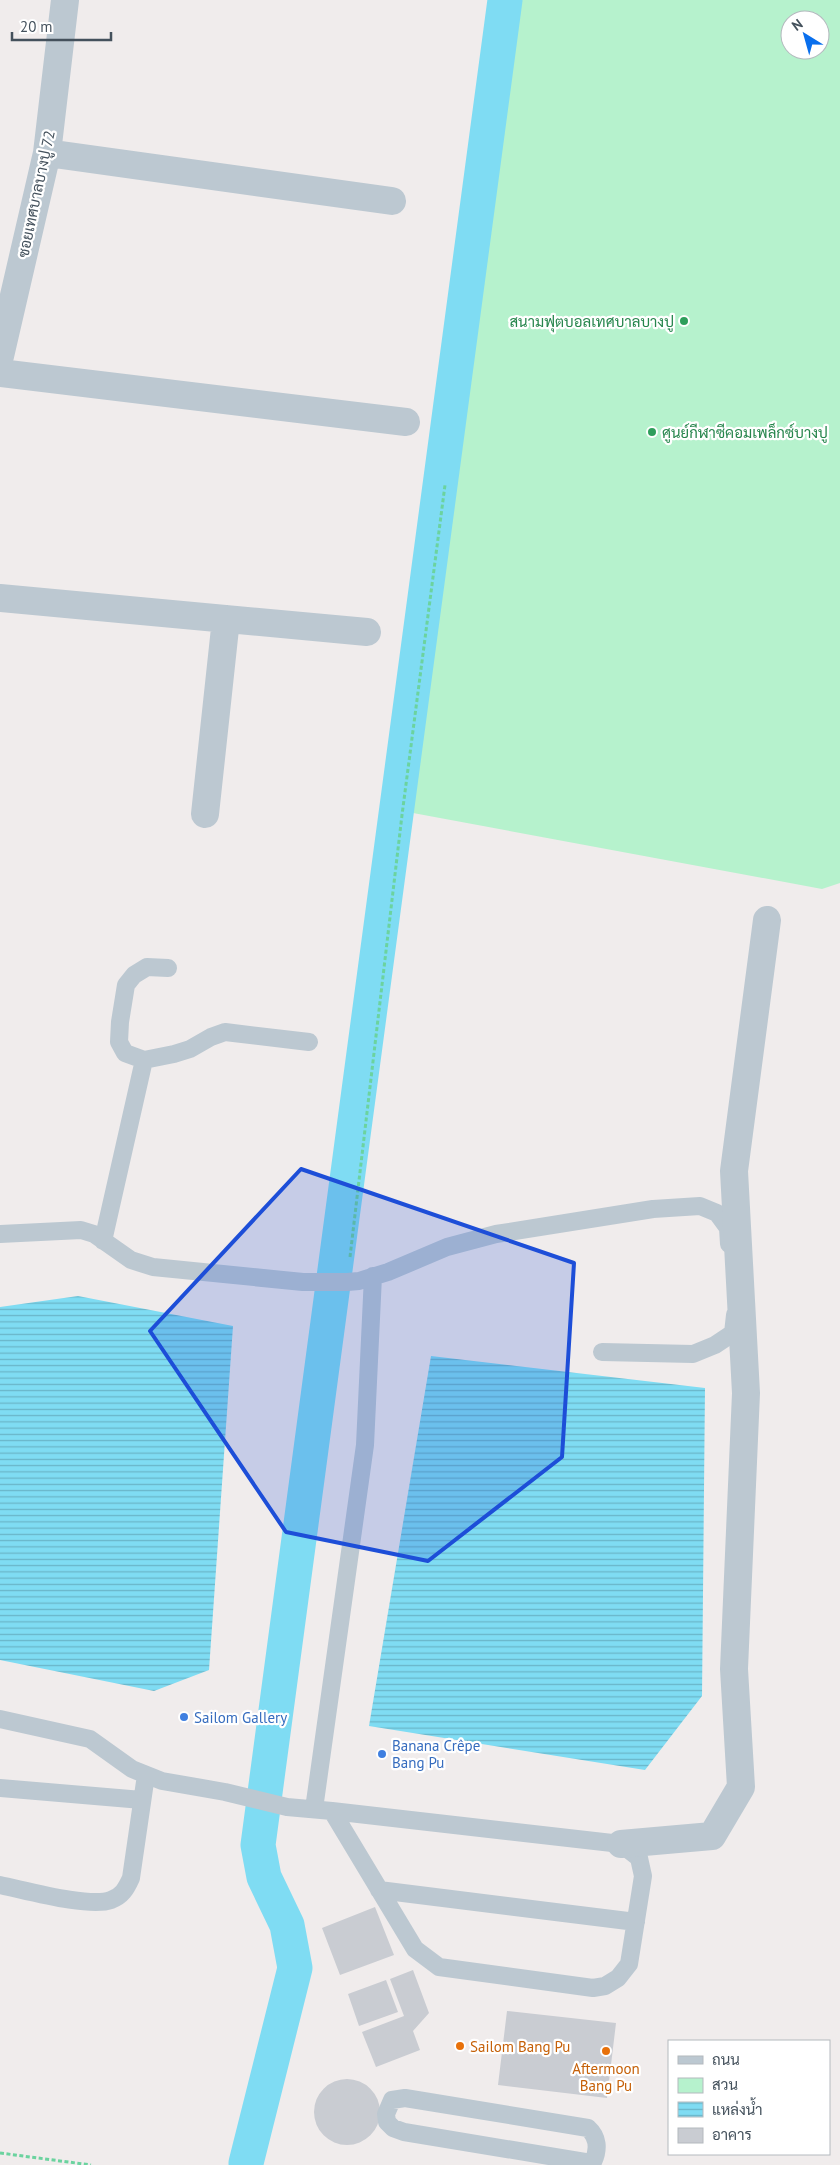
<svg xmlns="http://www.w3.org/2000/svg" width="840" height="2165" viewBox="0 0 840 2165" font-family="'PT Sans',Sarabun,sans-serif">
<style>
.green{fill:#b6f2cd;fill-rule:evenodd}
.water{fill:url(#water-rules)}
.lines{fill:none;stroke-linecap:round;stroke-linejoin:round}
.canal{stroke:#7fdcf3;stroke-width:35}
.building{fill:#c9ccd2}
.path{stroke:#6bd39f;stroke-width:3;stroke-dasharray:4 2.5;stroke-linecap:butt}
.service{stroke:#bcc8d1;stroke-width:18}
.minor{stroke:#bcc8d1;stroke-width:28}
.marked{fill:#1d4ed8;fill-opacity:0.2;stroke:#1d4ed8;stroke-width:4;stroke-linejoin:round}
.leisure-dot{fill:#2e9e5b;stroke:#fff;stroke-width:2}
.shop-dot{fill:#3f7fe0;stroke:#fff;stroke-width:2}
.food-dot{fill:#e8710a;stroke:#fff;stroke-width:2}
.labels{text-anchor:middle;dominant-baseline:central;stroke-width:4.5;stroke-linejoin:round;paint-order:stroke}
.street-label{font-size:15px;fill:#44515c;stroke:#fff}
.leisure-label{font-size:15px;fill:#27864d;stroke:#fff;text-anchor:end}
.shop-label{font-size:15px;fill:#366cbe;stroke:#fff;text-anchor:start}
.food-label{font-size:15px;fill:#c56008;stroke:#fff;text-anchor:start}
</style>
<defs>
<pattern id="water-rules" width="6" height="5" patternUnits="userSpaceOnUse" patternTransform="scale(1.25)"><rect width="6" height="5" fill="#7fdcf3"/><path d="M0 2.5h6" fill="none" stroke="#6ab5c8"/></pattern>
</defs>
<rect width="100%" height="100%" fill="#f0ecec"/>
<path class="green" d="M 520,0 L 840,0 L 840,883 L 822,889 L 413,813 ZM 790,20 L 820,20 L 820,50 L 790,50 Z"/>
<path class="water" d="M 78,1296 L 233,1326 L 209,1670 L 154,1691 L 0,1660 L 0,1307 Z
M 431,1356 L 705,1388 L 702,1696 L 645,1770 L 369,1726 Z"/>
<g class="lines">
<path class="canal" d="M 246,2163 L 295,1968 L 287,1925 L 264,1877 L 258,1845 L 505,0"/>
</g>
<path class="building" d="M 375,1907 L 394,1955 L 340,1975 L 322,1928 Z
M 413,1970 L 429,2013 L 413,2031 L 420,2050 L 376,2067 L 362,2032 L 404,2016 L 390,1979 Z
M 386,1980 L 398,2012 L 359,2026 L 348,1994 Z
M 507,2011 L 616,2023 L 607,2098 L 498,2085 Z
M314 2112a33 33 0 1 1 66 0a33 33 0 1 1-66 0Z"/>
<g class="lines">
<path class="path" d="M 350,1257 L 402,815 L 445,485
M 0,2153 L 91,2165"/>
<path class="service" d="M 144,1060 L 174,1054 L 190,1049 L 211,1037 L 225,1032 L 309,1042
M 0,1234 L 81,1230 L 94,1234 L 131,1260 L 153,1267 L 303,1282 L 347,1282 L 359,1281 L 388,1272 L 447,1247 L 496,1234 L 653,1209 L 700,1206 L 717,1213 L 728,1228 L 729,1244
M 103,1241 L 144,1060 L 125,1053 L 119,1042 L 120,1022 L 126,985 L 134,975 L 147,967 L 168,968
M 602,1352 L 693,1354 L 715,1345 L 733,1333 L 735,1315
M 0,1719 L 90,1739 L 132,1769 L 162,1781 L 225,1792 L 287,1807 L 332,1811 L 621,1844 L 639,1858 L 643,1876 L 629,1964 L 618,1978 L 605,1986 L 593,1988 L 439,1967 L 415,1949 L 332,1811
M 0,1788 L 142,1800
M 314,1809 L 365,1445 L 373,1276
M 0,1885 C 25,1890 89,1908 111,1900 C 122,1896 126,1889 131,1878 L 146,1775
M 379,1890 L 636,1922
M 405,2098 L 588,2128 C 598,2137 599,2149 593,2162 L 585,2162 L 404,2132 L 393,2128 L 387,2122 L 386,2114 L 392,2100 Z"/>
<path class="minor" d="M 47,153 L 392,201
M 0,356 L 47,153 L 65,0
M 0,373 L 406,422
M 0,598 L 367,632
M 205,814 L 226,619
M 621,1844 L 712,1836 L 741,1787 L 734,1669 L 746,1393 L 734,1171 L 767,920"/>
</g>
<path class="marked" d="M 301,1169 L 574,1263 L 562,1457 L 428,1561 L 286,1532 L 150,1331 Z"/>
<g class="leisure-dot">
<circle cx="684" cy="321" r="5"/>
<circle cx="652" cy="432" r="5"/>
</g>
<g class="shop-dot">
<circle cx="184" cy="1717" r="5"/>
<circle cx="382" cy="1754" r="5"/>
</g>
<g class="food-dot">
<circle cx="460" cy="2046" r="5"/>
<circle cx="606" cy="2051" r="5"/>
</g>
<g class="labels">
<g class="street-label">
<text transform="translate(36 194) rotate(-78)">ซอยเทศบาลบางปู 72</text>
</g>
<g class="leisure-label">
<text x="674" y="321">สนามฟุตบอลเทศบาลบางปู</text>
<text x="662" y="432" text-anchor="start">ศูนย์กีฬาซีคอมเพล็กซ์บางปู</text>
</g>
<g class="shop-label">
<text x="194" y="1717">Sailom Gallery</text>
<text x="392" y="1745">Banana Crêpe<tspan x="392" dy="17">Bang Pu</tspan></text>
</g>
<g class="food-label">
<text x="470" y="2046">Sailom Bang Pu</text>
<text x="606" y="2068" text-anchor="middle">Aftermoon<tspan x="606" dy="17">Bang Pu</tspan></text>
</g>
</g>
<rect x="668" y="2040" width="162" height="115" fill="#ffffff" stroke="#b4b9be"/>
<rect x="678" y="2056" width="25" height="8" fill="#bcc8d1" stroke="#b4b9be"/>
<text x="712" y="2065" font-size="15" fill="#44515c">ถนน</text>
<rect x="678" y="2078" width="25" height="15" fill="#b6f2cd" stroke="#b4b9be"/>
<text x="712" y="2090" font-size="15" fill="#44515c">สวน</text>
<rect x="678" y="2102" width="25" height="15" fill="url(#water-rules)" stroke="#b4b9be"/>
<text x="712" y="2115" font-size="15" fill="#44515c">แหล่งน้ำ</text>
<rect x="678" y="2128" width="25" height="15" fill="#c9ccd2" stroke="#b4b9be"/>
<text x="712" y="2140" font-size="15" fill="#44515c">อาคาร</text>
<g transform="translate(805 35) rotate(323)"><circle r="24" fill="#ffffff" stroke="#b4b9be"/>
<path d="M0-4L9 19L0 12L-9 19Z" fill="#096fed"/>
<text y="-8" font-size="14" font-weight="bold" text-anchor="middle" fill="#44515c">N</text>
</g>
<path d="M12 32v8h99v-8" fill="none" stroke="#44515c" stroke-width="2.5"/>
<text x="20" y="32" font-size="15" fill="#44515c" stroke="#ffffff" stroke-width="4" paint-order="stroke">20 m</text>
</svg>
